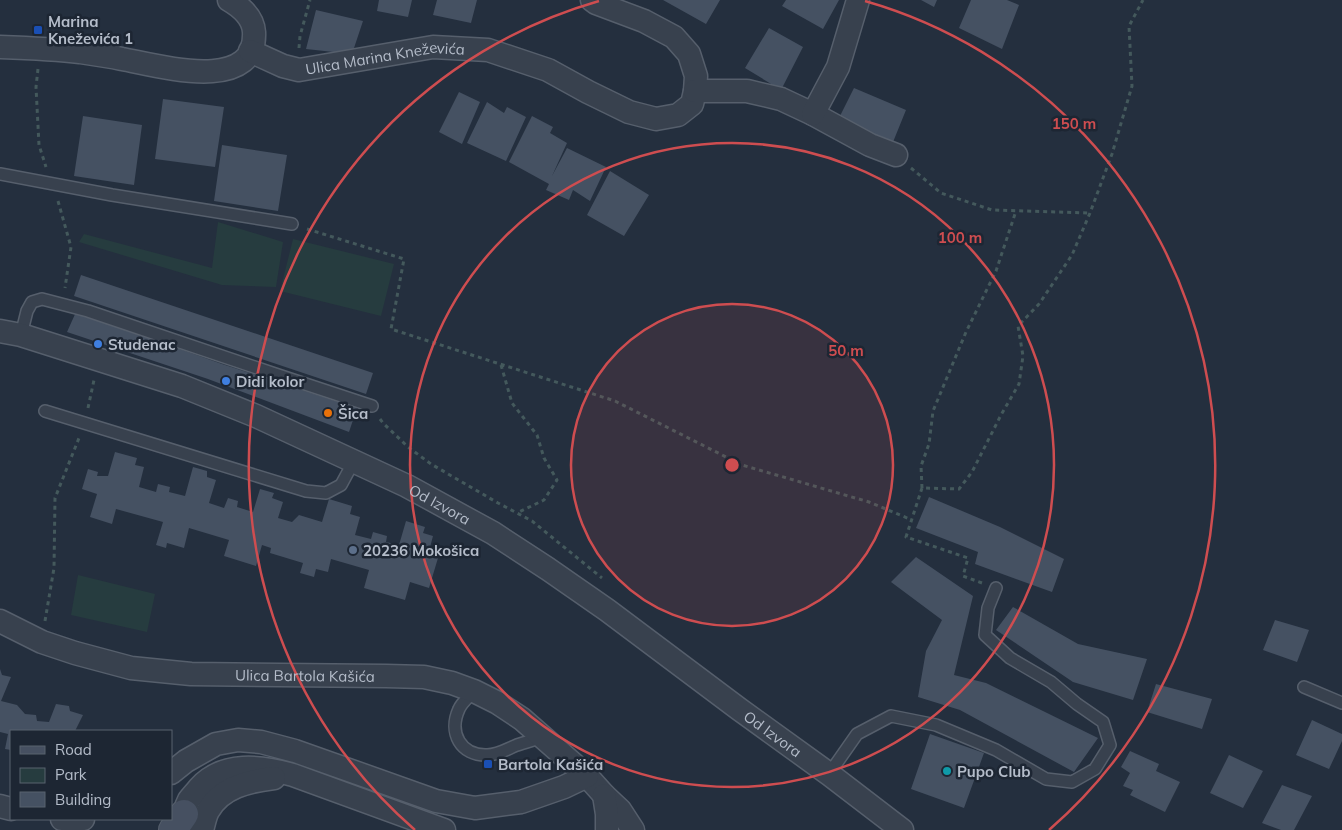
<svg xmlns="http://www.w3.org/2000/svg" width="1342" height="830" viewBox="0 0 1342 830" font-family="Mulish,sans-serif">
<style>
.green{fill:#263c3f}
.building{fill:#455162}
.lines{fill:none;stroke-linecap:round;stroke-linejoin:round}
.service-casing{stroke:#565f6c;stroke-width:14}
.minor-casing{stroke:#565f6c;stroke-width:25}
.secondary-casing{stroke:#565f6c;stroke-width:30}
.path{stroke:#44595c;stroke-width:3;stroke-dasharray:4 4;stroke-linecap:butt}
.service{stroke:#38414e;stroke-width:11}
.minor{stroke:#38414e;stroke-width:22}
.secondary{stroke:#465061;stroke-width:28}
.ring{fill:none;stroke:#ce4d50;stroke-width:2.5}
.transit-dot{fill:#1a4fb4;stroke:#1d2633;stroke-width:2}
.shop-dot{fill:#3f7fe0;stroke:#1d2633;stroke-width:2}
.food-dot{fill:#e8710a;stroke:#1d2633;stroke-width:2}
.service-dot{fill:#5c6f8a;stroke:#1d2633;stroke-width:2}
.culture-dot{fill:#0f9aa8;stroke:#1d2633;stroke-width:2}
.labels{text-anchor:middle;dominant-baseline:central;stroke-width:5;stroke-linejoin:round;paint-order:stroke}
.poi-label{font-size:15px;font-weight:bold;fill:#b4bcc9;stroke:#1d2633;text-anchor:start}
.street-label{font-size:15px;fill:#b4bcc9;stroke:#1d2633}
.centre{fill:#ce4d50;stroke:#1d2633;stroke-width:2.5}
.ring-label{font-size:15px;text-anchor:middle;font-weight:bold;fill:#ce4d50;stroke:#1d2633;stroke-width:5;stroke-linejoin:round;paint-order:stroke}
</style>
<rect width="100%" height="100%" fill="#242f3e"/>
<path class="green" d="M 218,222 L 283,242 L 276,287 L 222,285 L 79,242 L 84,234 L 212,268 Z
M 293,239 L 394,264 L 381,316 L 280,291 Z
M 78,575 L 155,594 L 147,632 L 71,615 Z"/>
<path class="building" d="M 379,0 L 412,0 L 408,17 L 377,11 Z
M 437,0 L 477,0 L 471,23 L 433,15 Z
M 663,0 L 720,0 L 706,24 Z
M 786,0 L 839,0 L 823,29 L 782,6 Z
M 921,0 L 937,0 L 934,7 Z
M 971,0 L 1007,0 L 1019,5 L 1002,49 L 959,28 Z
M 316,10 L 363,21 L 352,54 L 306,49 Z
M 769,28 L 803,47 L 781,90 L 745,68 Z
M 854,88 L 906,110 L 891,147 L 837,122 Z
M 459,92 L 480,102 L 462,144 L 439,132 Z
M 163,99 L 224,107 L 215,167 L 155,159 Z
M 487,102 L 504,113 L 507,107 L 526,117 L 506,161 L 467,143 Z
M 83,116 L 142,125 L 134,185 L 74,176 Z
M 532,116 L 553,127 L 550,133 L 567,143 L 552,176 L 567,148 L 606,167 L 590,201 L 573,190 L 569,200 L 546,190 L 549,184 L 509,162 Z
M 222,145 L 287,155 L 278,211 L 214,201 Z
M 610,171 L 649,195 L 624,236 L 587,215 Z
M 81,275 L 373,373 L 366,394 L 74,296 Z
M 76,312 L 222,364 L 357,408 L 349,432 L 208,379 L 67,332 Z
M 115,452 L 137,458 L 135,465 L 144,467 L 139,487 L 156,492 L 158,484 L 170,487 L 169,492 L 185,496 L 193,467 L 207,471 L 207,477 L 216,480 L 209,503 L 224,508 L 228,498 L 238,501 L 237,507 L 253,512 L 260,489 L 274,493 L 272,498 L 283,502 L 278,518 L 292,522 L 299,515 L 322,522 L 329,499 L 352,506 L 350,514 L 360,517 L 355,535 L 371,539 L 373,532 L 387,536 L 386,542 L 399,545 L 406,521 L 425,527 L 423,533 L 433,536 L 428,555 L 438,558 L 429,588 L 410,582 L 405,600 L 364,588 L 369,570 L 331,559 L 328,572 L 316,569 L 314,577 L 300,573 L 303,563 L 270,553 L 271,548 L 262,545 L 256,566 L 224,556 L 229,540 L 189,528 L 184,548 L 167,543 L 166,548 L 156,545 L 163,522 L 116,509 L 112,524 L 90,517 L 97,494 L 82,489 L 88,469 L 98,472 L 97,476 L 108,476 Z
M 929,497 L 1000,527 L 1064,559 L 1052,592 L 975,564 L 978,552 L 916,528 Z
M 916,557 L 973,596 L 954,675 L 986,683 L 1098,738 L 1074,772 L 960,710 L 918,697 L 926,651 L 942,620 L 891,582 Z
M 1013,607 L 1078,644 L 1147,659 L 1133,700 L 1073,682 L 996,630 Z
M 1275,620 L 1309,630 L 1297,662 L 1263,650 Z
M 0,669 L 2,675 L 11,677 L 1,701 L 17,705 L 25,714 L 36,715 L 37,721 L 49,722 L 56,704 L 69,706 L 70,711 L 83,715 L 75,731 L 11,731 L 11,750 L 5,749 L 8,734 L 0,732 Z
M 1156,684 L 1212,699 L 1202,729 L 1147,712 Z
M 1312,720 L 1342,734 L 1342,741 L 1329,769 L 1296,755 Z
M 930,734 L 984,753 L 964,808 L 911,789 Z
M 1130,751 L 1159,764 L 1156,771 L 1180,782 L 1165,812 L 1130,795 L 1133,790 L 1123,786 L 1130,773 L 1121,767 Z
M 1229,755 L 1263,771 L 1243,808 L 1210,793 Z
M 1282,785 L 1312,796 L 1294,830 L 1281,830 L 1262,823 Z"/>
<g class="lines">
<g class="service-casing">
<path id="service" d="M 0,174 L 112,195 L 292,224
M 21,335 L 27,311 L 32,302 L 42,299 L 88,311 L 275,374 L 372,406
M 45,411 L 306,491 L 326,493 L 341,485 L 354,461
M 1304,687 L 1342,703
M 474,691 C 469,697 462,702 459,709 C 448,733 461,756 487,755 C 498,755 507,749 517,745 C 526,742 534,740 543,737
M 829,774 L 857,734 L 891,716 L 936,725 L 996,750 L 1046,779 L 1072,782 L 1095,769 L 1110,745 L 1103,722 L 1077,704 L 1051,682 L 1010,658 L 985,635 L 988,608 L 996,588"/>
</g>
<g class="minor-casing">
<g id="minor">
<path d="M 0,47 C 27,48 54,49 80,52 C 94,54 108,56 122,59 C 156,65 257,95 254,32 C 253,17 241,7 229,0"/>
<path id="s1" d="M 250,51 L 283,66 L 299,70 L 433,47 L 488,50 L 548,70 L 588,92 L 629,112 L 656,119 L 678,115 L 692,104 L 695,91 L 696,76 L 689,54 L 674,37 L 644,21 L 596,3 L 592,0"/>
<path d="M 695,91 L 747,91 L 781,99 L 813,114 L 870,145 L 896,155"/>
<path d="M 813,114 L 838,67 L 858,0"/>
<path id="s2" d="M 0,331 L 21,335 L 182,386 L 256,416 L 407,486 L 493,533 L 548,569 L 607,610 L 739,709 L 829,774 L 902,830"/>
<path id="s3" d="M 0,621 L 42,642 L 75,653 L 131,668 L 191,674 L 386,676 L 424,677 L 452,683 L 474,691 L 498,703 L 522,719 L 587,776 L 604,795 L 620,810 L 633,830"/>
<path d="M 171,773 L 186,761 L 216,744 L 238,740 L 261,742 L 295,751 L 436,801 L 475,808 L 521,802 L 564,787 L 587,776"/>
<path d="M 604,795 L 607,814 L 607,830"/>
<path d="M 0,806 L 11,809"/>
<path d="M 62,819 L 74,821 L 83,819"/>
<path d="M 180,830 C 182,820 184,810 189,800 C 192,796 196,792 199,788 C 223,761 261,766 293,775 L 444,830"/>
<path d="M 202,830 C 204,824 205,816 208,811 C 221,787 249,781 274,778"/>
</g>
</g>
<g class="secondary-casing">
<path id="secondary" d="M 173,830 L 184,814"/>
</g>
<path class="path" d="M 299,48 L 300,36 L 310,0
M 38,69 L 36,87 L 39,145 L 46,167
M 911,168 L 941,193 L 992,210 L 1090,213
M 58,201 L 71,247 L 65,288
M 307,229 L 404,259 L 391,329 L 615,401 L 742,465 L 869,502 L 912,520
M 501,365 L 512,403 L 537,435 L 544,458 L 557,480 L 544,500 L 517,513
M 88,408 L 94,380
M 380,419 L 383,423 L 408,447 L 431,464 L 498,503 L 532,521 L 602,578
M 922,488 L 921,466 L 929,444 L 933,411 L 966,332 L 996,271 L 1016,211
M 982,583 L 963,576 L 968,558 L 906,537 L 922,488 L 959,489 L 972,472 L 1001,415 L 1019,384 L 1023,356 L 1018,326 L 1039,304 L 1072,255 L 1090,213 L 1112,154 L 1132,86 L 1129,26 L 1143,0
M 45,621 L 54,568 L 55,498 L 79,438"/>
<use href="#service" class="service"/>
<use href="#minor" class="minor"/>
<use href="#secondary" class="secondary"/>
</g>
<circle cx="732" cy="465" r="161" fill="#ce4d50" fill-opacity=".12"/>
<g class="ring">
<circle cx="732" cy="465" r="161"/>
<circle cx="732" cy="465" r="322"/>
<path d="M415 830A483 483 0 0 1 599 1M865 1A483 483 0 0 1 1049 830"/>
</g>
<g class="transit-dot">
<rect x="33" y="25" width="10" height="10" rx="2.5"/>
<rect x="483" y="759" width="10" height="10" rx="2.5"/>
</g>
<g class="shop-dot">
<circle cx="98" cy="344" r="5"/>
<circle cx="226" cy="381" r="5"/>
</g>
<circle class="food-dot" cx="328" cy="413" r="5"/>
<circle class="service-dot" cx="353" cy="550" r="5"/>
<circle class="culture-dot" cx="947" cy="771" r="5"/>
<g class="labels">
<g class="poi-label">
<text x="48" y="21">Marina<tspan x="48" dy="17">Kneževića 1</tspan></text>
<text x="108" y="344">Studenac</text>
<text x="236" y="381">Didi kolor</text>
<text x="338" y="413">Šica</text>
<text x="363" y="550">20236 Mokošica</text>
<text x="498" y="764">Bartola Kašića</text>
<text x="957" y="771">Pupo Club</text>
</g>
<g class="street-label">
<text stroke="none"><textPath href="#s1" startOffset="140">Ulica Marina Kneževića</textPath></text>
<text stroke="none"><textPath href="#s2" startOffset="474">Od Izvora</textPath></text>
<text stroke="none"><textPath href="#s3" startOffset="314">Ulica Bartola Kašića</textPath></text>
<text stroke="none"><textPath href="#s2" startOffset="879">Od Izvora</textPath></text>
</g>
</g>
<circle cx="732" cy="465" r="8" class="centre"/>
<g class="ring-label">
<text x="1074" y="129">150 m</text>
<text x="960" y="243">100 m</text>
<text x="846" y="356">50 m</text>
</g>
<rect x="10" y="730" width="162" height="90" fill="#1d2633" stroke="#59626f"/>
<rect x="20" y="746" width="25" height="8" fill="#465061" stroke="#59626f"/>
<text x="55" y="755" font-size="15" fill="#b4bcc9">Road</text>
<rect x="20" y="768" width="25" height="15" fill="#263c3f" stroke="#59626f"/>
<text x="55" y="780" font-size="15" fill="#b4bcc9">Park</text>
<rect x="20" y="792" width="25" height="15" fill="#455162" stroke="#59626f"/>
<text x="55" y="805" font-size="15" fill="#b4bcc9">Building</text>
</svg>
